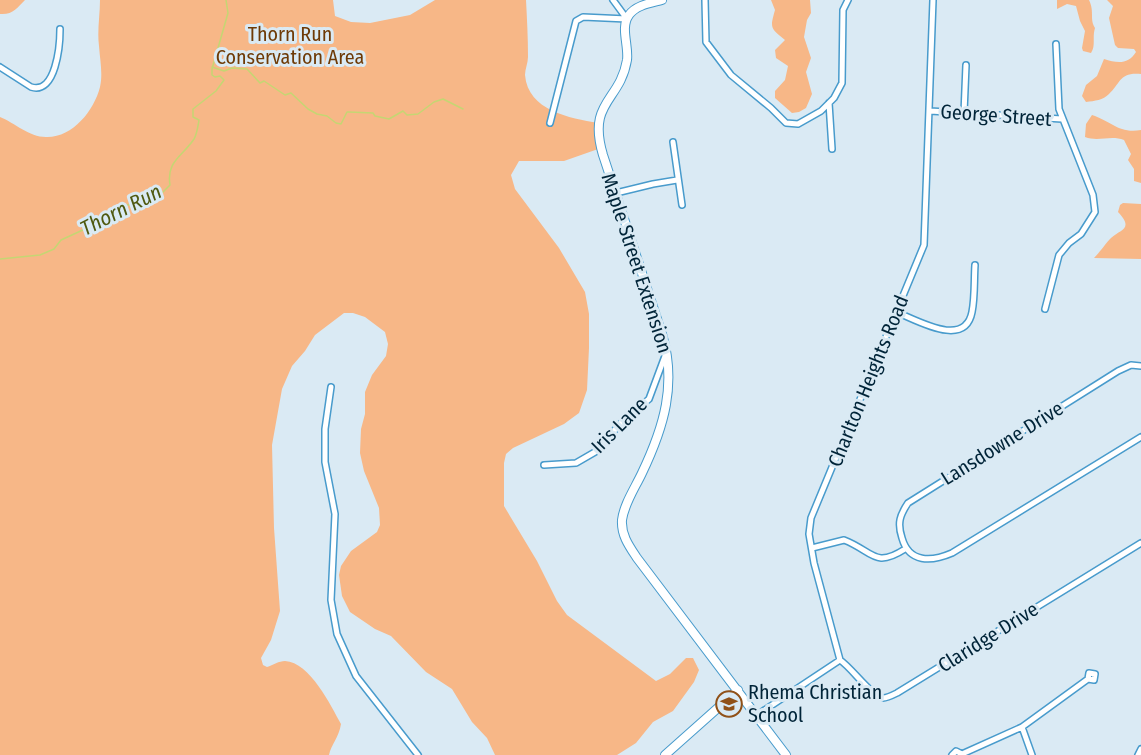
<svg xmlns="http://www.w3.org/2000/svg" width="1141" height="755" viewBox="0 0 1141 755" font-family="'Fira Sans Condensed',sans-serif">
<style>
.green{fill:#f7b787}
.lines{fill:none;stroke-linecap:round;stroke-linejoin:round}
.stream{stroke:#c5d673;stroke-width:1.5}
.street-casing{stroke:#489bcc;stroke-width:8}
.secondary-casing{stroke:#489bcc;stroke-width:10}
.street{stroke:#fff;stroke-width:5}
.secondary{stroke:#fff;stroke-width:8}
.labels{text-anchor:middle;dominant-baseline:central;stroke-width:6;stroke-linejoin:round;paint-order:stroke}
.park-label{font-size:20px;fill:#6e3a06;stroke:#daeaf4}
.street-label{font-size:20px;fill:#002438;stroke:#daeaf4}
.poi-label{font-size:20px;fill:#002438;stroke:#daeaf4;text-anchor:start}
.water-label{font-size:21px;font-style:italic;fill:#4f5910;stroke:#daeaf4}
</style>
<rect width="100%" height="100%" fill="#daeaf4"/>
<path class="green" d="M 0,0 L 25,0 C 17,8 13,15 0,14 Z
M 100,0 L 333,0 L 335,16 L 351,22 L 370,23 L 410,15 L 435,0 L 526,0 C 527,19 528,38 528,57 C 528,63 525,69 525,75 C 528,111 570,118 598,123 L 601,148 L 564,161 L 519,161 L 511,175 L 515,189 L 559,248 L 585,292 L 589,314 L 589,348 L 587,390 L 579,413 L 564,424 L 513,448 L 506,454 L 504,463 L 504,506 L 537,561 L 557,601 L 567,615 L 656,681 L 670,674 L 686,658 L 693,658 L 699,670 L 694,682 L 673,711 L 653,722 L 636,743 L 617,755 L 495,755 L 487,738 L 472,722 L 452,689 L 426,672 L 391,636 L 375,629 L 350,612 L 342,596 L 339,575 L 341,566 L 351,551 L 377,532 L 380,525 L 379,508 L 364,471 L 360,453 L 361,429 L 365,414 L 365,392 L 372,375 L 386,356 L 388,344 L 385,332 L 365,317 L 353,313 L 344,313 L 315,335 L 305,351 L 292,366 L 282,389 L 272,445 L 274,528 L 280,611 L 271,640 L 261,658 L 263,665 L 267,667 C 273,665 279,661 285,661 C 310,662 331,706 341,724 C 339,737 331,745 329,755 L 0,755 L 0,117 C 15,123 29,137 46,137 C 72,138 94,111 100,87 C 103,74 100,60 99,46 C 97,31 100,15 100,0 Z
M 771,0 L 810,0 L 811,13 L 807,20 L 804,37 L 811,58 L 806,72 L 812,94 L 806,108 L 799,112 L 792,113 L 775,98 L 775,91 L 785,80 L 788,66 L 776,58 L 775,50 L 785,40 C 770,28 770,28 775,10 Z
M 1057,0 L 1089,0 C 1095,13 1089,18 1095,28 C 1092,38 1096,45 1091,53 L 1083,51 L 1082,48 L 1085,31 L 1080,21 L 1076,6 L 1067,4 L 1057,9 Z
M 1107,0 L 1141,0 L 1141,74 C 1119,72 1121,83 1109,94 C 1103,100 1095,101 1086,102 L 1082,96 L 1086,85 L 1097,76 L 1104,59 C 1117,63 1128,65 1136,52 L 1134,49 L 1118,48 L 1115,45 L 1109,18 L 1113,6 Z
M 1092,115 C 1111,121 1119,134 1141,130 L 1141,183 L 1134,181 L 1134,169 L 1128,160 L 1131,154 L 1124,140 C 1111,135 1098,142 1085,137 L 1086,124 Z
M 1123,203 L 1141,204 L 1141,259 L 1094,258 C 1100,252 1106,243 1111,238 C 1121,229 1134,229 1118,212 L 1120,205 Z"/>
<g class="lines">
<path class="stream" d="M 212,67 L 224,71 L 232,68 L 247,69 L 260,83 L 264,81 L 285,95 L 291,93 L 308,109 L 317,114 L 327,116 L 336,123 L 341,124 L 347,112 L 349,112 L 373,113 L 375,116 L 389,119 L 403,111 L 407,115 L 418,114 L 434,102 L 443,99 L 463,109
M 0,259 L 40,255 L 54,249 L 61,240 L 111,217 L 121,206 L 142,203 L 162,193 L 170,185 C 166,161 183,156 194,139 C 197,134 198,126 199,120 L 193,117 L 193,109 L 216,91 L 224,80 L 220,76 L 215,77 L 212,75 L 212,69 L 228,13 L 226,0"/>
<g class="street-casing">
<path id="street" d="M 613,0 L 627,19
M 705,0 L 706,42 L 731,75 L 771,108 L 786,123 L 798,124 L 821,111 L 834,98 L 842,83 L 843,10 L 848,0
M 0,67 L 31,87 C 56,95 60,45 60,29
M 829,103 L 832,149
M 930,111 L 1062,119
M 964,113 L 966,65
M 550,123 L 576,21 L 583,17 L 627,19
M 673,142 L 682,205
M 616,193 L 653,184 L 677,180
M 1045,309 L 1059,255 L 1069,243 L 1081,234 L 1095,212 L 1093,195 L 1059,109 L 1056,44
M 896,312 C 917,320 965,349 972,312 C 975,297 974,280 975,265
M 1141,366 L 1131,365 L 1118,371 L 908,503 C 900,515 897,523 902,538 C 909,563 931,562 952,553 L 1141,437
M 331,387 L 325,429 L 325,462 L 335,514 L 331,600 L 337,634 L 356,676 L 418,755
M 544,465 L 576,463 L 595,452 L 621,423 L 649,399 L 665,356
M 812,548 L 844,540 C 873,551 874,569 905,549
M 840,660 C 852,668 872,697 883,698 C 887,698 893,695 897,693 L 1141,543
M 757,715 L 840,660 L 814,563 L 809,534 L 811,518 L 924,245 L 933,0
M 1022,727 L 1032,755
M 952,755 L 956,751 L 962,754 L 1022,727 L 1088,679 L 1089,673 L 1095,674 L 1094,680 L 1088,679
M 1138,755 L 1141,749"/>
</g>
<g class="secondary-casing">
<path id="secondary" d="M 662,0 C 651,3 636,5 629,15 C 620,27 629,46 627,60 C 620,102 587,101 603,155 L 662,334 C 677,384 664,427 642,473 C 635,488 624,504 622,520 C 621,535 629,546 637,558 L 786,755
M 665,755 L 738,690"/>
</g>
<use href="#street" class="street"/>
<use href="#secondary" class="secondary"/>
</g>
<defs>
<g id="school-ring" transform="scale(1.35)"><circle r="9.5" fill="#daeaf4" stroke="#905118" stroke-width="1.5"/><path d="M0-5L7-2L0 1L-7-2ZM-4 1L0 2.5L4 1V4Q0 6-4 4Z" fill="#905118"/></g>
</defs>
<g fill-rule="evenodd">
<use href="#school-ring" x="729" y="704"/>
</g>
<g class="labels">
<g class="park-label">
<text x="290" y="34">Thorn Run<tspan x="290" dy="23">Conservation Area</tspan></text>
</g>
<g class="street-label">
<text transform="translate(996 115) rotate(4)">George Street</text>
<text transform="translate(637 263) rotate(72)">Maple Street Extension</text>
<text transform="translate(868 381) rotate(-68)">Charlton Heights Road</text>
<text transform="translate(619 425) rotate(-45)">Iris Lane</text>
<text transform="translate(1002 443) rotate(-32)">Lansdowne Drive</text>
<text transform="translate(988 637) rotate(-32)">Claridge Drive</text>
</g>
<g class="poi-label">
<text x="748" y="692">Rhema Christian<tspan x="748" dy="23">School</tspan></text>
</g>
<g class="water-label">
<text transform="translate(121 210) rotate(-27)">Thorn Run</text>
</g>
</g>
</svg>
